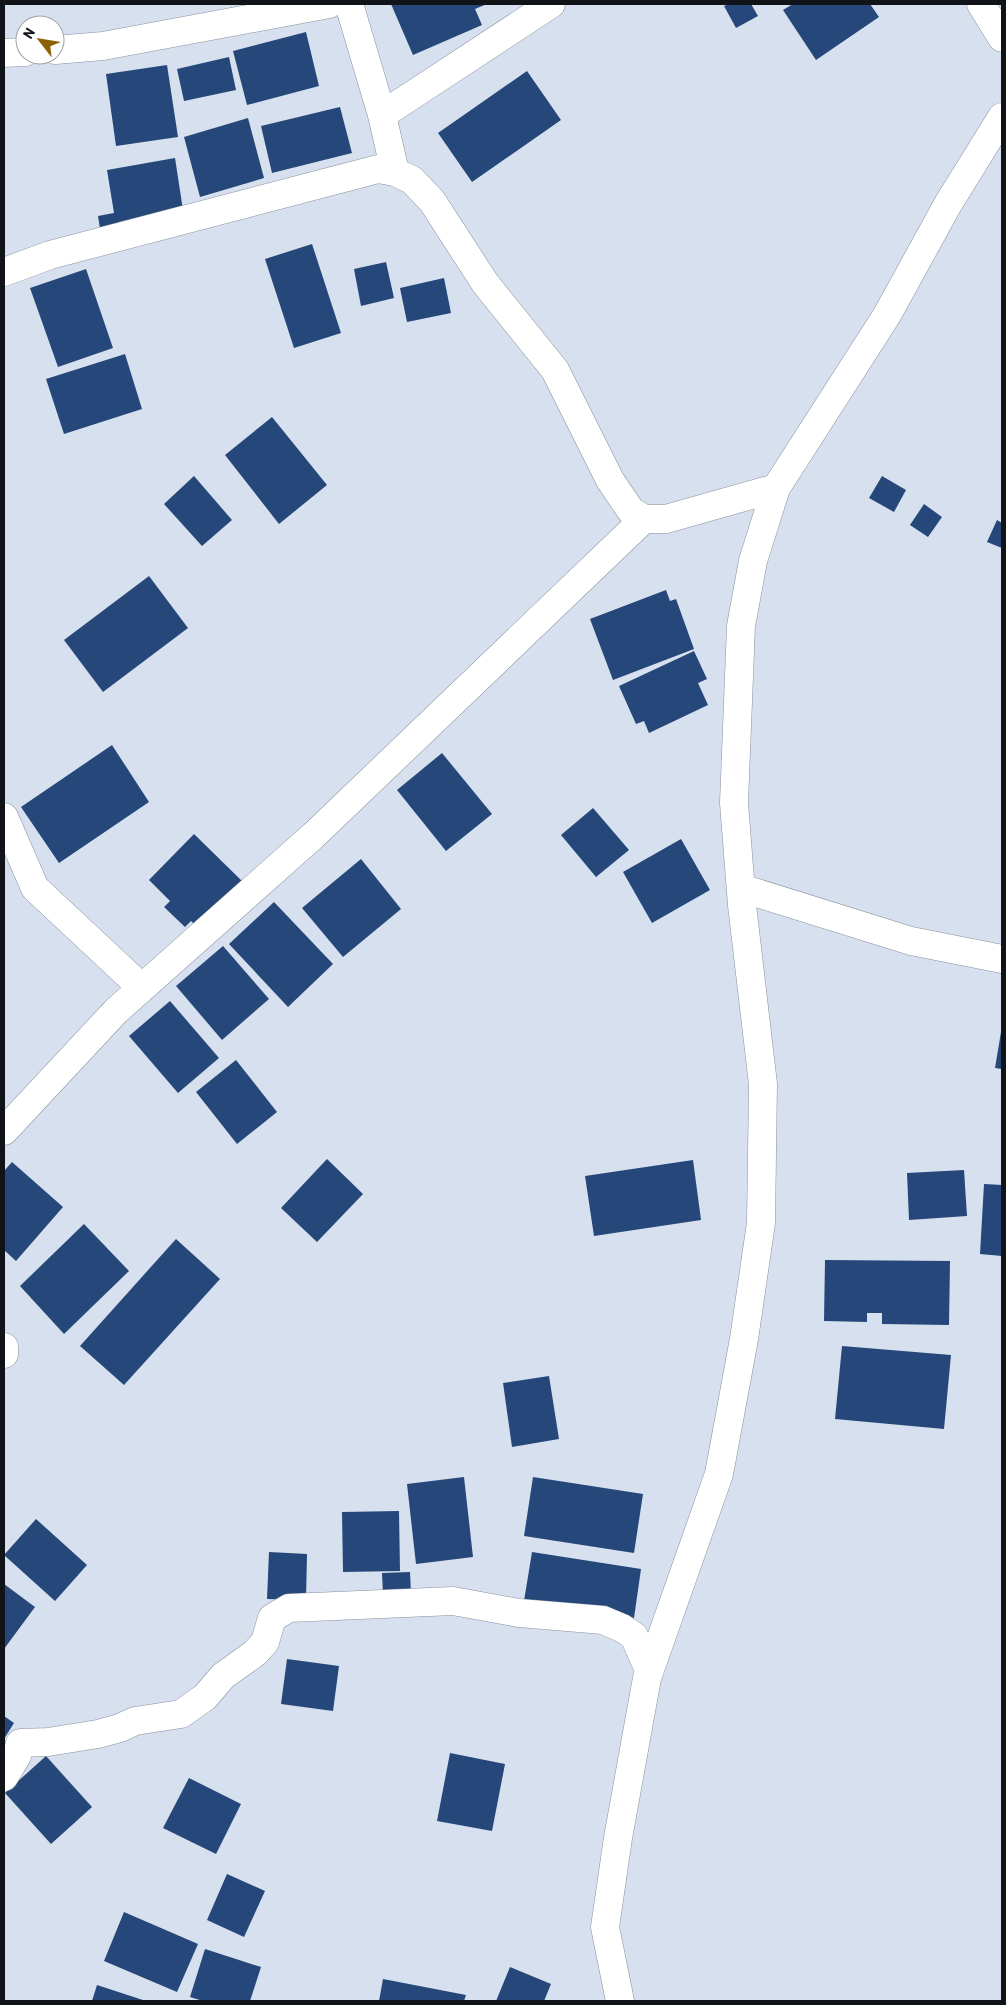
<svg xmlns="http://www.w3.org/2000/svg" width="1006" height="2005" viewBox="0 0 1006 2005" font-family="Barlow,sans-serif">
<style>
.building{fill:#264779}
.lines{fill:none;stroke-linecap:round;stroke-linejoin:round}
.minor-casing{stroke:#88919e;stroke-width:29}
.minor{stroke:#fff;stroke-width:28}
</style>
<rect width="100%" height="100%" fill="#d7e0ee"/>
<path class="building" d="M 391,4 L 487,4 L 475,9 L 482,25 L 413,55 Z
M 729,4 L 751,4 L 758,16 L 736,28 L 724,6 Z
M 793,4 L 870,4 L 879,17 L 816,60 L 783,10 Z
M 306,32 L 319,86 L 247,105 L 233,51 Z
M 229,57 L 236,90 L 184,101 L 177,69 Z
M 167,65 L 178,137 L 116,146 L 106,74 Z
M 527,71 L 561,120 L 472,182 L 438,133 Z
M 340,107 L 352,153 L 272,173 L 261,126 Z
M 248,118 L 264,178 L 200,197 L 184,137 Z
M 175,158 L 183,210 L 119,222 L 121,231 L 101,235 L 98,216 L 114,213 L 107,170 Z
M 312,244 L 341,333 L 294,348 L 265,259 Z
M 386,262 L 394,298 L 361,306 L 354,269 Z
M 86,269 L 113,348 L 58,367 L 30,288 Z
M 444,278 L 451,313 L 407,322 L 400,288 Z
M 125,354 L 142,409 L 64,434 L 46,379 Z
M 272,417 L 327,485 L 279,524 L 225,455 Z
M 194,476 L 232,520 L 202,546 L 164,504 Z
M 882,476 L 906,490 L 894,512 L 869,498 Z
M 924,504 L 942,517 L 928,537 L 910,525 Z
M 997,520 L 1002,523 L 1002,548 L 987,542 Z
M 149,576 L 188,628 L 103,692 L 64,640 Z
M 666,590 L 670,601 L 676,599 L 694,649 L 613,680 L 590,619 Z
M 694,651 L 707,679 L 698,683 L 708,705 L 649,733 L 644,721 L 636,724 L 619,686 Z
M 112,745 L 149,802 L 59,863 L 21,807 Z
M 442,753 L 492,814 L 446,851 L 397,790 Z
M 593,808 L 629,850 L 596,877 L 561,835 Z
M 194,834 L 242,881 L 198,928 L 191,921 L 185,927 L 164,907 L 170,901 L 149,880 Z
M 681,839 L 710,890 L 652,923 L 623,872 Z
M 361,859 L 401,909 L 343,957 L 302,908 Z
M 274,902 L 333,964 L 288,1007 L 229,944 Z
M 223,946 L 269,999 L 222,1040 L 176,986 Z
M 170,1001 L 219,1058 L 178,1093 L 129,1036 Z
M 1001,1032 L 1002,1032 L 1002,1069 L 995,1068 Z
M 236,1060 L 277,1112 L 237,1144 L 196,1092 Z
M 327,1159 L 363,1194 L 317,1242 L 281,1208 Z
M 693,1160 L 701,1220 L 594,1236 L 585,1176 Z
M 12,1162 L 63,1207 L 16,1261 L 4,1250 L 4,1171 Z
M 964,1170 L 967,1216 L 909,1220 L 907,1173 Z
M 984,1184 L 1002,1185 L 1002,1256 L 980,1254 Z
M 84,1224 L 129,1271 L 64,1334 L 20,1286 Z
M 176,1239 L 220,1279 L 124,1385 L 80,1346 Z
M 825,1260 L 950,1261 L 949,1325 L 882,1324 L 882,1313 L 867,1313 L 867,1322 L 824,1321 Z
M 842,1346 L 951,1355 L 944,1429 L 835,1419 Z
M 549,1376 L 559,1439 L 512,1447 L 503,1383 Z
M 464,1477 L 473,1557 L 416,1564 L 407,1484 Z
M 533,1477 L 643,1494 L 634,1553 L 524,1536 Z
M 399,1511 L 400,1571 L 343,1572 L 342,1512 Z
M 36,1519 L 87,1565 L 55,1601 L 4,1555 Z
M 269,1552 L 307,1554 L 306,1600 L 267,1599 Z
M 532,1552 L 641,1569 L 634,1618 L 524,1601 Z
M 410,1572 L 411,1593 L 383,1594 L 382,1573 Z
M 4,1584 L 35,1607 L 4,1649 Z
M 287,1659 L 339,1666 L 333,1711 L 281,1704 Z
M 4,1716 L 14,1723 L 4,1739 Z
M 450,1753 L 505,1764 L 492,1831 L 437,1821 Z
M 46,1756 L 92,1807 L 51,1844 L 5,1793 Z
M 189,1778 L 241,1804 L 216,1854 L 163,1828 Z
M 227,1874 L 265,1891 L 244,1937 L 207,1920 Z
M 124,1912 L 198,1944 L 177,1992 L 104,1961 Z
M 205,1949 L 261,1967 L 250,2001 L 203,2001 L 190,1997 Z
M 510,1967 L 551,1984 L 544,2001 L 496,2001 Z
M 383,1979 L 466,1995 L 464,2001 L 379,2001 Z
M 97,1985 L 146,2001 L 92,2001 Z"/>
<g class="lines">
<g class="minor-casing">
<path id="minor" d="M 349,4 L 382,115 L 395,172
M 981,4 L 1002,38
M 55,50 L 103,46 L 329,4
M 4,53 L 25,52
M 382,115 L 551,4
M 4,272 L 50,255 L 378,169 L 395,172 L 412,180 L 432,201 L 485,283 L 555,370 L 610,480 L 631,511 L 644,519 L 666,519 L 776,488
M 4,817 L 35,888 L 142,988
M 741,888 L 911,941 L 1002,959
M 4,1131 L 116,1011 L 314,835 L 644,519
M 4,1347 L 4,1354
M 4,1777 L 17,1756 L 20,1743 L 48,1742 L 98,1734 L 120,1728 L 135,1721 L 181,1714 L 205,1697 L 223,1676 L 255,1653 L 265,1642 L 272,1618 L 289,1608 L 453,1601 L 519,1613 L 603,1620 L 622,1628 L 634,1636 L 649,1670
M 620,2001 L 605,1927 L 618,1838 L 647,1678 L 719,1474 L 744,1339 L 761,1223 L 763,1084 L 742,905 L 734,803 L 741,626 L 753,561 L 776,488 L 887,315 L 948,204 L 1002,117"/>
</g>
<use href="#minor" class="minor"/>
</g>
<rect width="1006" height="2005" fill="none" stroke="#101318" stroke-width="10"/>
<g transform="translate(40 40) rotate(301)"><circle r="24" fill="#ffffff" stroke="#9fa1a3"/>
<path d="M0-4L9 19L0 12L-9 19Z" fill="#8b6103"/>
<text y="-8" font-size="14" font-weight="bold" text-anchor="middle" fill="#101318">N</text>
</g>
</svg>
